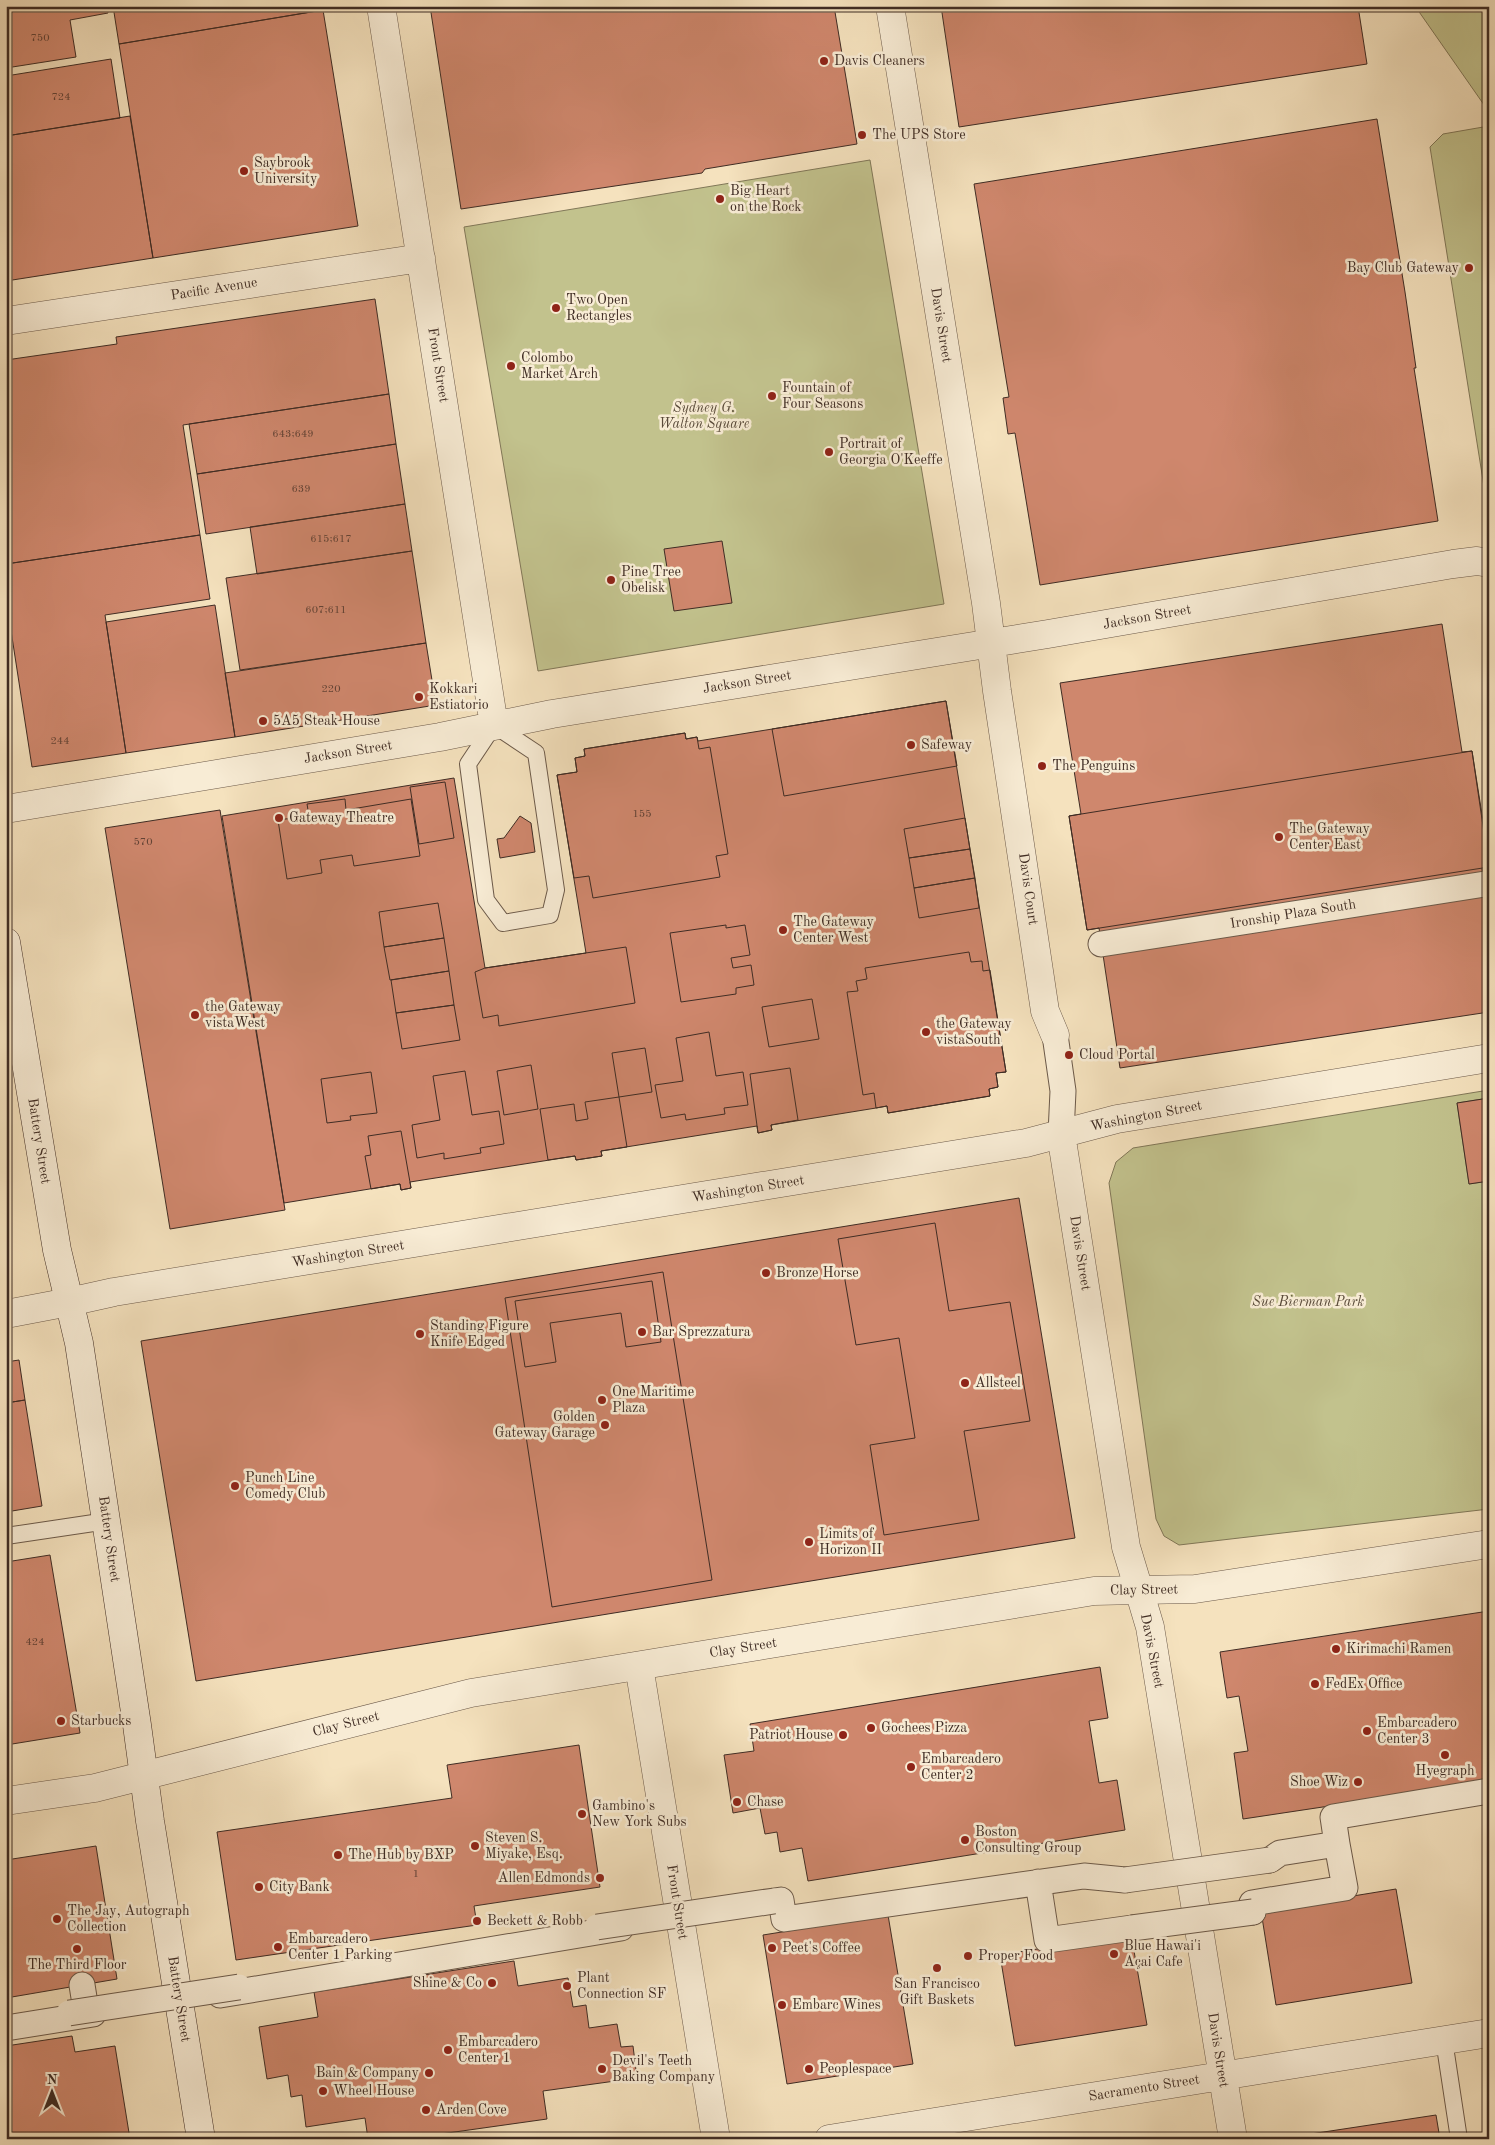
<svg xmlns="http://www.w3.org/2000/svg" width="1495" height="2145" viewBox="0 0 1495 2145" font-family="'Old Standard TT',serif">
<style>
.green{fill:#c2c28d;stroke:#807758}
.building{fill:#cf876d;stroke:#3f2c24}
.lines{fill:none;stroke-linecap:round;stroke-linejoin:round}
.service-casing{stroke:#6c5a4a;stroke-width:18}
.pedestrian-casing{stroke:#6c5a4a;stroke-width:27}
.minor-casing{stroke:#6c5a4a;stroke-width:29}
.tertiary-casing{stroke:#6c5a4a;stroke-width:29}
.secondary-casing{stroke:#3f2c24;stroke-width:29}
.service{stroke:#f8ecd5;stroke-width:16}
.pedestrian{stroke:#f8ecd5;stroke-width:25}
.minor{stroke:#f8ecd5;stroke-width:28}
.tertiary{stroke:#f8ecd5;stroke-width:28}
.secondary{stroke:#f8ecd5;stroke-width:28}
.pedestrian-bridge-casing{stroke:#6c5a4a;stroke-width:27;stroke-linecap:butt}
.pedestrian-bridge{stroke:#f8ecd5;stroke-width:25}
.poi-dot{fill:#8f2418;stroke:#f8ecd5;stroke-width:2}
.labels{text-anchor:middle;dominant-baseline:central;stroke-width:5;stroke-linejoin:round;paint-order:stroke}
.number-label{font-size:11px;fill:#634336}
.poi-label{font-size:14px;fill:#3f2c24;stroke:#f8ecd5;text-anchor:start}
.street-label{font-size:14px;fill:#3f2c24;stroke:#f8ecd5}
.park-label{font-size:14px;font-style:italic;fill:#594a39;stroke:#f8ecd5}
</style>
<rect width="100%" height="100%" fill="#f5e2be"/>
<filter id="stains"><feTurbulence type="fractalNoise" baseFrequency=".004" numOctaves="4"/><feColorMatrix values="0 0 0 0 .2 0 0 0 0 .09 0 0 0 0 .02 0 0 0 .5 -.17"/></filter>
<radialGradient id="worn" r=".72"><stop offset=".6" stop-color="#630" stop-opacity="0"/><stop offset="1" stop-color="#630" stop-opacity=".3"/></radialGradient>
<path class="green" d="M 1415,6 L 1489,6 L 1489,112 Z
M 1489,126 L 1489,492 L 1485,493 L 1430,147 L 1443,134 Z
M 870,160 L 944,604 L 538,671 L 464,227 Z
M 1489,1090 L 1489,1098 L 1457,1103 L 1469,1184 L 1489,1181 L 1489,1509 L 1179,1545 L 1164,1536 L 1156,1519 L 1109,1183 L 1116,1162 L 1133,1148 Z"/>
<path class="building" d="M 6,6 L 107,6 L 108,13 L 70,20 L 76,57 L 6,68 Z
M 113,6 L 323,6 L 323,10 L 119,44 Z
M 430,6 L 834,6 L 857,144 L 705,169 L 702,173 L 461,209 Z
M 941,6 L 1358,6 L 1367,64 L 959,127 Z
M 323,10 L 358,226 L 153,258 L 119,44 Z
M 111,59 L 120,118 L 6,136 L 6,76 Z
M 130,116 L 153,258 L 6,281 L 6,136 Z
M 1377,119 L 1405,292 L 1416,368 L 1414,368 L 1438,521 L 1040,585 L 1015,433 L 1008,434 L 1003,398 L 1009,397 L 974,184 Z
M 375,299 L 389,394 L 183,425 L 200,535 L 6,564 L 6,360 L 117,344 L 116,337 Z
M 389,394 L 396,444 L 197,474 L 189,424 Z
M 396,444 L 405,504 L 206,534 L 197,474 Z
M 405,504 L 412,551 L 257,574 L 250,527 Z
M 200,535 L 210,599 L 105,615 L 126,753 L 32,767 L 6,598 L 6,564 Z
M 722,541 L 732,603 L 674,611 L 664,549 Z
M 412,551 L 426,643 L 240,670 L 226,578 Z
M 215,605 L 235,737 L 126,753 L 106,622 Z
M 1442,624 L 1462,752 L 1472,751 L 1489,859 L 1489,867 L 1482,868 L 1489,909 L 1489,1012 L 1120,1068 L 1099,928 L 1087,930 L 1069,816 L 1081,814 L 1060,683 Z
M 426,643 L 436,705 L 235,737 L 225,673 Z
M 946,701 L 957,766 L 784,796 L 772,729 Z
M 946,701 L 1006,1072 L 996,1073 L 998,1087 L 989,1089 L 990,1096 L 888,1113 L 887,1106 L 876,1108 L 771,1125 L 772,1130 L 758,1133 L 757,1126 L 601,1151 L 602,1156 L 576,1160 L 575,1156 L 410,1182 L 411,1188 L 401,1190 L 400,1184 L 284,1203 L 222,816 L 454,778 L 485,968 L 586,953 L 557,775 L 577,772 L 575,758 L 585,756 L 584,749 L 685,733 L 686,739 L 697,737 L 698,741 Z
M 685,733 L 686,739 L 697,737 L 699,749 L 710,747 L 728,854 L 716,856 L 720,877 L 593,898 L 589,876 L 574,878 L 557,775 L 577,772 L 575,758 L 585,756 L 584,749 Z
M 1472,751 L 1489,867 L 1087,930 L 1069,816 Z
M 445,782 L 454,838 L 419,844 L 410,787 Z
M 345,799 L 346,810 L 411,799 L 420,856 L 354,866 L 352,855 L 320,860 L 322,873 L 287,879 L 278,820 L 309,816 L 307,804 Z
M 220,810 L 285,1210 L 170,1229 L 105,828 Z
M 520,816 L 531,823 L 535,852 L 500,858 L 497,839 L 504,838 Z
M 965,818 L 970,849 L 909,858 L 904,829 Z
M 970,849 L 975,878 L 914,888 L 909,858 Z
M 975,878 L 979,908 L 919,918 L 914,888 Z
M 438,903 L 444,938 L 384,947 L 379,912 Z
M 726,925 L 726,928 L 745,925 L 750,955 L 731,958 L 733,968 L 751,965 L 754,985 L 736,988 L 736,994 L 681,1002 L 670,933 Z
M 444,938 L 449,971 L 390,980 L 384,947 Z
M 626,947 L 635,1003 L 499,1026 L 498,1015 L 483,1018 L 475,972 L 485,968 Z
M 969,952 L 971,962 L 982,961 L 983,971 L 990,970 L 1006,1072 L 996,1073 L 998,1087 L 989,1089 L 990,1096 L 888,1113 L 887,1106 L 876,1108 L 874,1093 L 863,1095 L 847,992 L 858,991 L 856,981 L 867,979 L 865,968 Z
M 449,971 L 454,1005 L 396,1013 L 391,980 Z
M 812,999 L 819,1039 L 769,1047 L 762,1007 Z
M 454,1005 L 460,1040 L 402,1049 L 396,1013 Z
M 709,1032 L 716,1076 L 743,1072 L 748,1105 L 724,1108 L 725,1114 L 686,1120 L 685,1114 L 661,1118 L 655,1085 L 683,1081 L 676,1038 Z
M 645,1048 L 652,1092 L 619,1097 L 612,1053 Z
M 531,1065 L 538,1109 L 504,1115 L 497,1071 Z
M 790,1068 L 798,1120 L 771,1125 L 772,1130 L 758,1133 L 750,1074 Z
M 465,1071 L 472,1115 L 499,1111 L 504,1144 L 480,1148 L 481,1153 L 444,1159 L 444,1153 L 417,1158 L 412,1125 L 440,1120 L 433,1076 Z
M 371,1072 L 377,1113 L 350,1116 L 351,1120 L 327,1123 L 321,1079 Z
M 619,1097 L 627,1147 L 601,1151 L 602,1156 L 576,1160 L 575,1156 L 548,1160 L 540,1109 L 574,1104 L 576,1121 L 588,1119 L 585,1102 Z
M 1489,1098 L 1489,1181 L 1469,1184 L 1457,1103 Z
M 401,1131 L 411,1188 L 401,1190 L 400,1184 L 371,1189 L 365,1156 L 371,1155 L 368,1136 Z
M 1019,1198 L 1075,1538 L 196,1681 L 141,1341 Z
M 935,1223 L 949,1311 L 1010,1302 L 1030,1421 L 964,1431 L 979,1520 L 884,1535 L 870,1445 L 915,1438 L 899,1338 L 856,1345 L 838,1239 Z
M 663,1272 L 712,1580 L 552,1607 L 505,1298 Z
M 652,1281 L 661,1342 L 626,1347 L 621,1313 L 550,1323 L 556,1362 L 525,1367 L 515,1301 Z
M 19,1360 L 25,1400 L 6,1403 L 6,1362 Z
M 25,1400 L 42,1506 L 6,1512 L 6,1403 Z
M 50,1555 L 80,1733 L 6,1745 L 6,1562 Z
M 1489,1611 L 1489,1782 L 1243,1819 L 1234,1753 L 1248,1751 L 1239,1696 L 1227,1698 L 1220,1652 Z
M 1100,1667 L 1108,1718 L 1089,1721 L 1099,1783 L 1117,1780 L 1125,1830 L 808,1881 L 802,1848 L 780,1852 L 777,1832 L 765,1834 L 760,1808 L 733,1813 L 724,1755 L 754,1751 L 750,1724 Z
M 579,1745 L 600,1887 L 474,1906 L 477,1925 L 236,1960 L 217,1832 L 452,1798 L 447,1765 Z
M 96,1846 L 117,1979 L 6,1998 L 6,1860 Z
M 1396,1889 L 1412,1983 L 1276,2005 L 1261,1911 Z
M 888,1915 L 913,2064 L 787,2084 L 763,1935 Z
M 1131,1934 L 1147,2025 L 1015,2046 L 1000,1955 Z
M 514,1961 L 518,1986 L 568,1978 L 573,2007 L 586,2005 L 589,2028 L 617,2024 L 621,2047 L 633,2046 L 637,2078 L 543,2091 L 547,2119 L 405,2139 L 368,2139 L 365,2118 L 306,2127 L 302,2095 L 291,2097 L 288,2075 L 267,2079 L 259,2027 L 318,2017 L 314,1992 Z
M 72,2036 L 75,2052 L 115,2046 L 130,2139 L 6,2139 L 6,2046 Z
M 1436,2115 L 1440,2139 L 1284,2138 Z"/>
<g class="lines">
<g class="service-casing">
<path id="service" d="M 494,725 L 536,753 L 556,890 L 550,915 L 503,923 L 486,900 L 468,764 Z
M 6,1536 L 107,1521
M 1444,2040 L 1459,2139"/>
</g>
<g class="pedestrian-casing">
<path id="pedestrian" d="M 1101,944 L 1485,884
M 1055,1035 L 1063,1091 L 1061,1134
M 1270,1860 L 1280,1853 L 1337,1844 L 1333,1817 L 1489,1791
M 1038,1882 L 1047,1940 L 1132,1928
M 774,1901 L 781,1900 L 784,1919 L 1084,1876 L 1125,1880
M 1253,1912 L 1252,1903 L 1345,1888 L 1337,1844
M 82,1985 L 86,2010
M 220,1995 L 621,1928
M 6,2028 L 93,2014"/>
</g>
<g class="minor-casing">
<path id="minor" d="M 381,6 L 494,725
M 890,6 L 986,603 L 997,691 L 1045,1011 L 1055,1035
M 6,321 L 421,258
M 6,809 L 440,737 L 552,714 L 1048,634 L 1453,564 L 1477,561 L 1489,563
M 1061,1134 L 1126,1547 L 1139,1590 L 1195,1589 L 1489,1544
M 69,1302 L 114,1292 L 1026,1143 L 1117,1119 L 1489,1058"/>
</g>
<g class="tertiary-casing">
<path id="tertiary" d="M 6,1314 L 69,1302
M 639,1666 L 716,2139
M 6,1801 L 95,1788 L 471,1693 L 1094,1591 L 1139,1590 L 1150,1627 L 1233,2139
M 829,2139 L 1489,2033"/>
</g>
<g class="secondary-casing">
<path id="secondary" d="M 6,942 L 57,1250 L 79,1343 L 137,1725 L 150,1821 L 201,2139"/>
</g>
<use href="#service" class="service"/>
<use href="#pedestrian" class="pedestrian"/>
<use href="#minor" class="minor"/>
<use href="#tertiary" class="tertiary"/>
<use href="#secondary" class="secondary"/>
<g class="pedestrian-bridge-casing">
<path id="pedestrian-bridge" d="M 1125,1880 L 1270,1860
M 597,1927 L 774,1901
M 1132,1928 L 1253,1912
M 69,2013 L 239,1987"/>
</g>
<use href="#pedestrian-bridge" class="pedestrian-bridge"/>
</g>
<g class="poi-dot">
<circle cx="824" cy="61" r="5"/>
<circle cx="862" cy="135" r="5"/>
<circle cx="244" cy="171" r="5"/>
<circle cx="720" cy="199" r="5"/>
<circle cx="1469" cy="268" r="5"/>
<circle cx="556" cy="308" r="5"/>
<circle cx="511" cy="366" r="5"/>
<circle cx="772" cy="396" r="5"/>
<circle cx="829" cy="452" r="5"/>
<circle cx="611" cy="580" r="5"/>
<circle cx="419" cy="697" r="5"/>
<circle cx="263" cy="721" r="5"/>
<circle cx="911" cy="745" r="5"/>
<circle cx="1042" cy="766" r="5"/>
<circle cx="279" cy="818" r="5"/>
<circle cx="1279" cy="837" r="5"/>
<circle cx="783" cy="930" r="5"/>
<circle cx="195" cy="1015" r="5"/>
<circle cx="926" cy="1032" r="5"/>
<circle cx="1069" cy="1055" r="5"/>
<circle cx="766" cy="1273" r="5"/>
<circle cx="642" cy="1332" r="5"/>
<circle cx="420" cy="1334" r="5"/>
<circle cx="965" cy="1383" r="5"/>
<circle cx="602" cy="1400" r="5"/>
<circle cx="605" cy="1425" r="5"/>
<circle cx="235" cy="1486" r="5"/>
<circle cx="809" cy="1542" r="5"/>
<circle cx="1336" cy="1649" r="5"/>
<circle cx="1315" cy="1684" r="5"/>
<circle cx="61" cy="1721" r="5"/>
<circle cx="871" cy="1728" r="5"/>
<circle cx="1367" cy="1731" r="5"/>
<circle cx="843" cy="1735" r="5"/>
<circle cx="1445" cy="1755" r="5"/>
<circle cx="911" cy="1767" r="5"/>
<circle cx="1358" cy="1782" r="5"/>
<circle cx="737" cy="1802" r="5"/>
<circle cx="582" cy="1814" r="5"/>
<circle cx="965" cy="1840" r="5"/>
<circle cx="475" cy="1846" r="5"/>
<circle cx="338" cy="1855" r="5"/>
<circle cx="600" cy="1878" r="5"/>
<circle cx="259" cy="1887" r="5"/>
<circle cx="57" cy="1919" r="5"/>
<circle cx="477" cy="1921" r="5"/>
<circle cx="278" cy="1947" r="5"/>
<circle cx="772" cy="1948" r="5"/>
<circle cx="77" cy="1949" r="5"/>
<circle cx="1114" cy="1954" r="5"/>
<circle cx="968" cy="1956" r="5"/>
<circle cx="937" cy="1968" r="5"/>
<circle cx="492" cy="1983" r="5"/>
<circle cx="567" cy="1986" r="5"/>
<circle cx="782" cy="2005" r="5"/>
<circle cx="448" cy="2050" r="5"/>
<circle cx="602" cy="2069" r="5"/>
<circle cx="809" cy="2069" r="5"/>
<circle cx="429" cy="2073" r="5"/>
<circle cx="323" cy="2091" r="5"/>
<circle cx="426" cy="2110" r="5"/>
</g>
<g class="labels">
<g class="number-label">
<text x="40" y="38">750</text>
<text x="61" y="97">724</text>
<text x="293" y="434">643;649</text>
<text x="301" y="489">639</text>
<text x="331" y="539">615;617</text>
<text x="326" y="610">607;611</text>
<text x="331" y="689">220</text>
<text x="60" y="741">244</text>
<text x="642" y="814">155</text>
<text x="143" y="842">570</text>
<text x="35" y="1642">424</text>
<text x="416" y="1874">1</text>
</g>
<g class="poi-label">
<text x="834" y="61">Davis Cleaners</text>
<text x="872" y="135">The UPS Store</text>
<text x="254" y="163">Saybrook<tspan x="254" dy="16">University</tspan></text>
<text x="730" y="191">Big Heart<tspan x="730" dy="16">on the Rock</tspan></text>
<text x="1459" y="268" text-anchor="end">Bay Club Gateway</text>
<text x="566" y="300">Two Open<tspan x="566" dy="16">Rectangles</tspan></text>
<text x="521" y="358">Colombo<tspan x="521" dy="16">Market Arch</tspan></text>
<text x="782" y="388">Fountain of<tspan x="782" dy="16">Four Seasons</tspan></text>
<text x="839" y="444">Portrait of<tspan x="839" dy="16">Georgia O'Keeffe</tspan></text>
<text x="621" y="572">Pine Tree<tspan x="621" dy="16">Obelisk</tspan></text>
<text x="429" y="689">Kokkari<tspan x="429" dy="16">Estiatorio</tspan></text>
<text x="273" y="721">5A5 Steak House</text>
<text x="921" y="745">Safeway</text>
<text x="1052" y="766">The Penguins</text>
<text x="289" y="818">Gateway Theatre</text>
<text x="1289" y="829">The Gateway<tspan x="1289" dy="16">Center East</tspan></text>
<text x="793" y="922">The Gateway<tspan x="793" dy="16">Center West</tspan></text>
<text x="205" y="1007">the Gateway<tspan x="205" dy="16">vistaWest</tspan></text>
<text x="936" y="1024">the Gateway<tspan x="936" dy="16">vistaSouth</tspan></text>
<text x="1079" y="1055">Cloud Portal</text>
<text x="776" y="1273">Bronze Horse</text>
<text x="430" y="1326">Standing Figure<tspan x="430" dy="16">Knife Edged</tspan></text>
<text x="652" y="1332">Bar Sprezzatura</text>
<text x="975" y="1383">Allsteel</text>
<text x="612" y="1392">One Maritime<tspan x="612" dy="16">Plaza</tspan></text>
<text x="595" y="1417" text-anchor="end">Golden<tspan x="595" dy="16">Gateway Garage</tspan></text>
<text x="245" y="1478">Punch Line<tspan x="245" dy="16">Comedy Club</tspan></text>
<text x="819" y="1534">Limits of<tspan x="819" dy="16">Horizon II</tspan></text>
<text x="1346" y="1649">Kirimachi Ramen</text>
<text x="1325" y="1684">FedEx Office</text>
<text x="71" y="1721">Starbucks</text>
<text x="1377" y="1723">Embarcadero<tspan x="1377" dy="16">Center 3</tspan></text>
<text x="881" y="1728">Gochees Pizza</text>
<text x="833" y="1735" text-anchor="end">Patriot House</text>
<text x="921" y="1759">Embarcadero<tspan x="921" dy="16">Center 2</tspan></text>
<text x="1445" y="1771" text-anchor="middle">Hyegraph</text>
<text x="1348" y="1782" text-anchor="end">Shoe Wiz</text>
<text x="747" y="1802">Chase</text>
<text x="592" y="1806">Gambino's<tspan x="592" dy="16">New York Subs</tspan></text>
<text x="975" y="1832">Boston<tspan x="975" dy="16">Consulting Group</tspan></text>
<text x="485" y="1838">Steven S.<tspan x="485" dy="16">Miyake, Esq.</tspan></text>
<text x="348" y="1855">The Hub by BXP</text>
<text x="590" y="1878" text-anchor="end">Allen Edmonds</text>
<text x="269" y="1887">City Bank</text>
<text x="67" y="1911">The Jay, Autograph<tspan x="67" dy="16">Collection</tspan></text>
<text x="487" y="1921">Beckett &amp; Robb</text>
<text x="288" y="1939">Embarcadero<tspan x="288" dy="16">Center 1 Parking</tspan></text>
<text x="1124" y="1946">Blue Hawai'i<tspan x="1124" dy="16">Açai Cafe</tspan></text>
<text x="782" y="1948">Peet's Coffee</text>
<text x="978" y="1956">Proper Food</text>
<text x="77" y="1965" text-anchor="middle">The Third Floor</text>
<text x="577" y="1978">Plant<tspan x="577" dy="16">Connection SF</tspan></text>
<text x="482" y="1983" text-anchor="end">Shine &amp; Co</text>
<text x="937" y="1984" text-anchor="middle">San Francisco<tspan x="937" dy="16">Gift Baskets</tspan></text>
<text x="792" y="2005">Embarc Wines</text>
<text x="458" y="2042">Embarcadero<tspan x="458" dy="16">Center 1</tspan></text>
<text x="612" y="2061">Devil's Teeth<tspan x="612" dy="16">Baking Company</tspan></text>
<text x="819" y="2069">Peoplespace</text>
<text x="419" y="2073" text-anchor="end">Bain &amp; Company</text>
<text x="333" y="2091">Wheel House</text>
<text x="436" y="2110">Arden Cove</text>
</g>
<g class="street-label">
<text transform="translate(214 289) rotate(-9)">Pacific Avenue</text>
<text transform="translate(941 325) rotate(81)">Davis Street</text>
<text transform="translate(438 365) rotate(81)">Front Street</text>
<text transform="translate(1147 617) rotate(-10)">Jackson Street</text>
<text transform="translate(747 682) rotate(-9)">Jackson Street</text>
<text transform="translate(348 752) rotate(-9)">Jackson Street</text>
<text transform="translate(1028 889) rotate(82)">Davis Court</text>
<text transform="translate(1293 914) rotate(-9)">Ironship Plaza South</text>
<text transform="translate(1146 1116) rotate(-11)">Washington Street</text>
<text transform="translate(39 1141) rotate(81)">Battery Street</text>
<text transform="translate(748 1189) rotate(-9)">Washington Street</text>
<text transform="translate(1080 1253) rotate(81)">Davis Street</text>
<text transform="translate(348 1254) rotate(-9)">Washington Street</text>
<text transform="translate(109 1539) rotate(82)">Battery Street</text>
<text transform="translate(1144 1590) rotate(-1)">Clay Street</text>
<text transform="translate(743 1648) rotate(-9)">Clay Street</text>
<text transform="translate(1152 1651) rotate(79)">Davis Street</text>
<text transform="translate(346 1724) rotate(-14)">Clay Street</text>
<text transform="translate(677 1902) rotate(81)">Front Street</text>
<text transform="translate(179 1999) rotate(81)">Battery Street</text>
<text transform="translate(1218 2050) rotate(81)">Davis Street</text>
<text transform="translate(1144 2088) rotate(-9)">Sacramento Street</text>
</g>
<g class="park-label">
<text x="704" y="408">Sydney G.<tspan x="704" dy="16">Walton Square</tspan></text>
<text x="1308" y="1302">Sue Bierman Park</text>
</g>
</g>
<rect width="1495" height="2145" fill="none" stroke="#f5e2be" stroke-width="25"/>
<rect x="8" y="8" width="1480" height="2130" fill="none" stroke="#3f2c24" stroke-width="2.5"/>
<rect x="12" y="12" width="1470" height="2120" fill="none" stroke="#3f2c24"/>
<g transform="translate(52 2092)" stroke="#f8ecd5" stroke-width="4" paint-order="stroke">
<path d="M0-4L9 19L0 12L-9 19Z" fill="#3f2c24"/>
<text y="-8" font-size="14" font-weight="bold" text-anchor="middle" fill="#3f2c24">N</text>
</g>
<rect width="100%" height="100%" filter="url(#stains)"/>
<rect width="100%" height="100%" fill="url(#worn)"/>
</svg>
